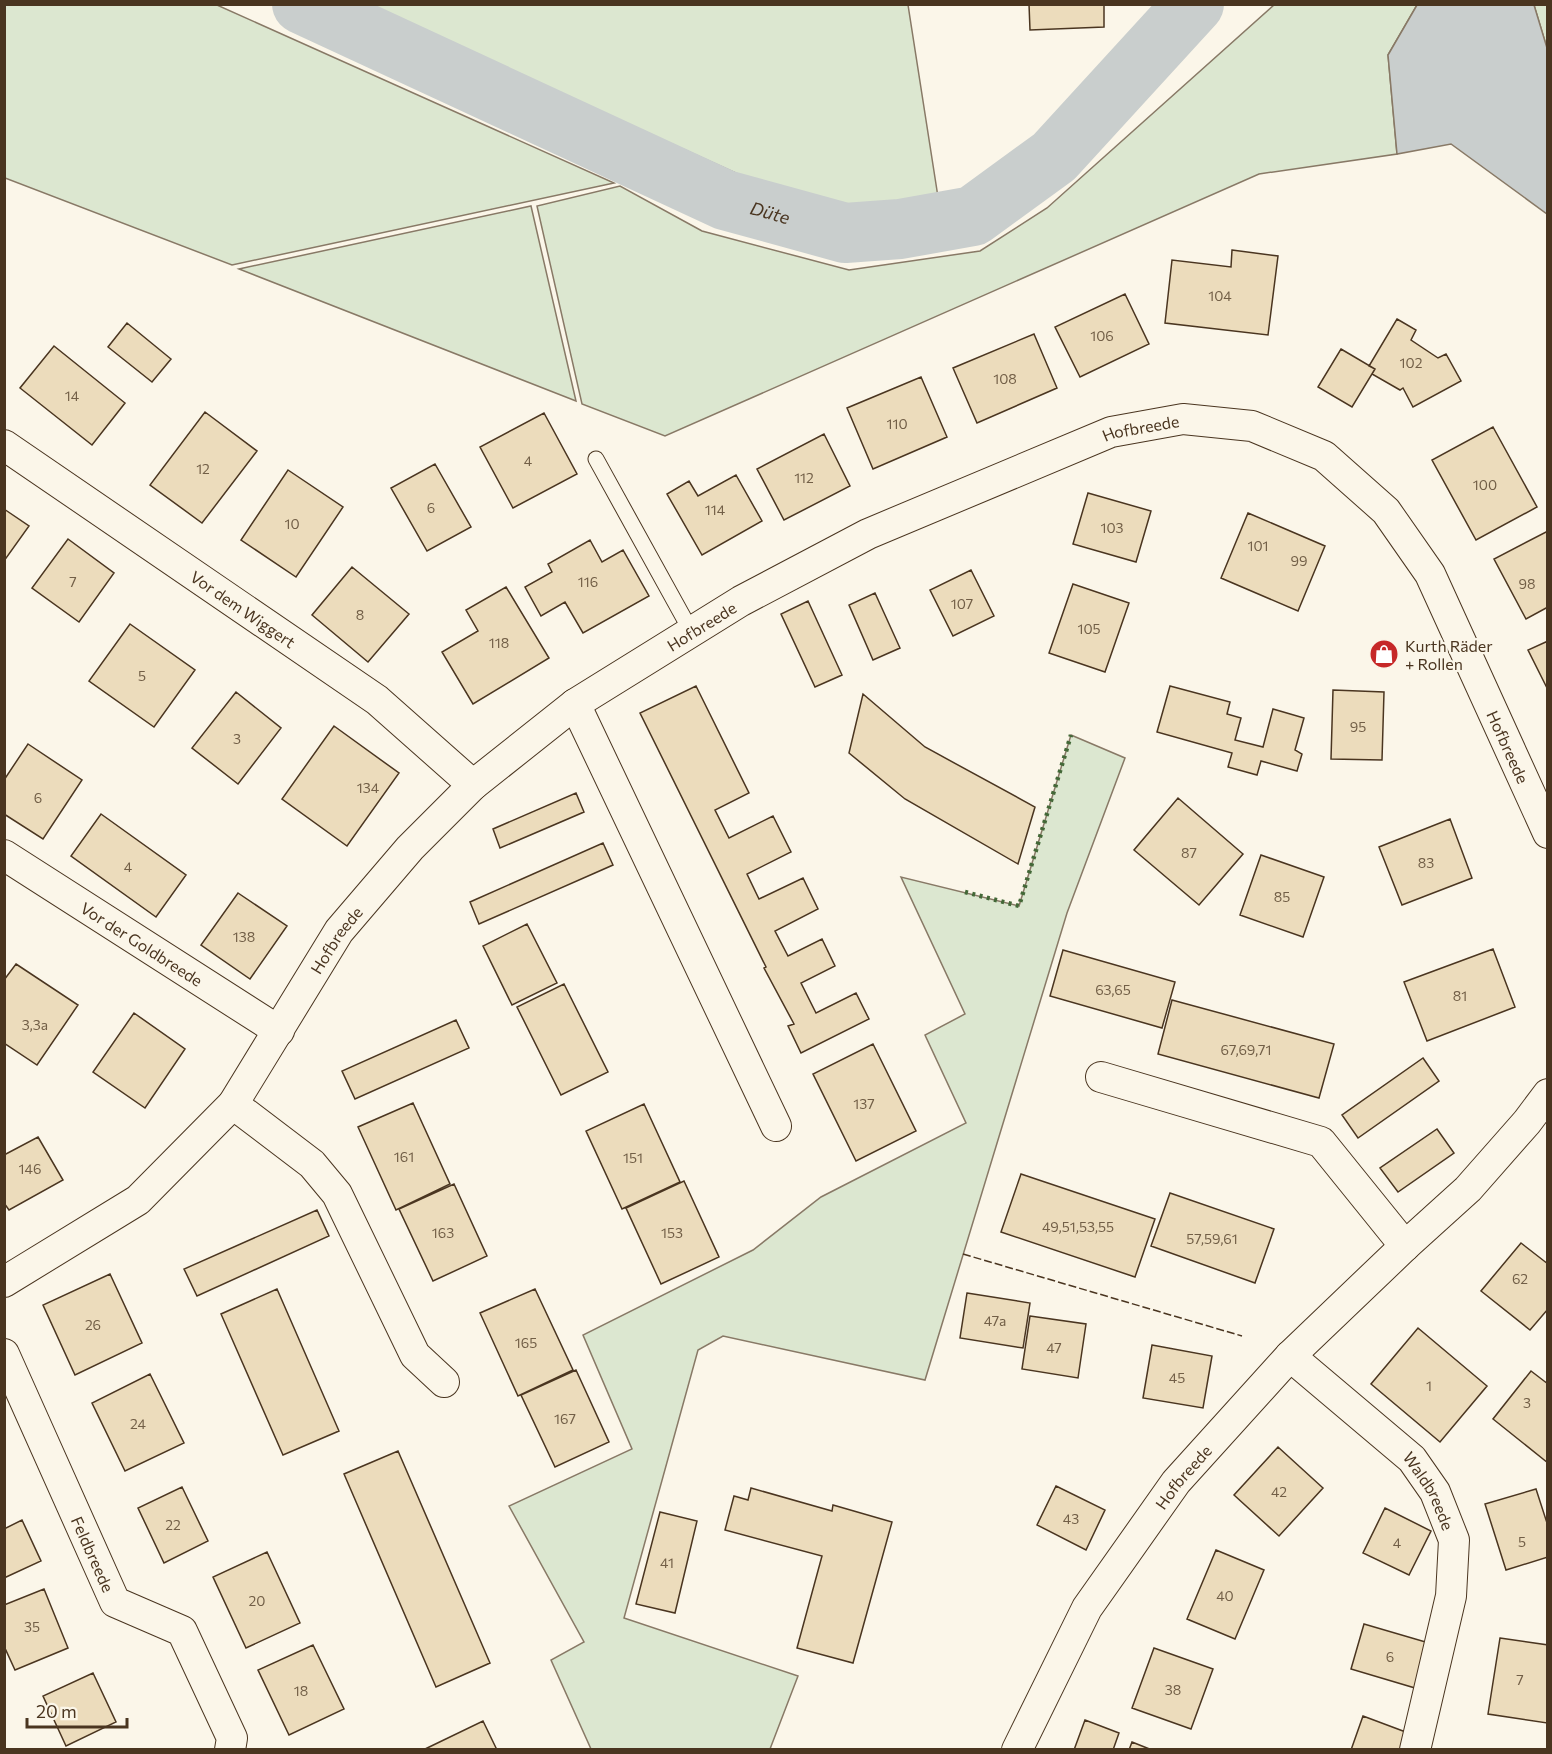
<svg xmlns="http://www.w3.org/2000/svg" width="1552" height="1754" viewBox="0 0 1552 1754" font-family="Commissioner,sans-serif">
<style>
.green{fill:#dce7d0;stroke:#887966;stroke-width:1.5}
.water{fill:#c9cecd;stroke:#887966;stroke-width:1.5}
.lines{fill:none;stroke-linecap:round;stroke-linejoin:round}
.river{stroke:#c9cecd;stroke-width:60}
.building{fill:#ecdcbc;stroke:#4a3520;stroke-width:1.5}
.lane-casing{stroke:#4a3520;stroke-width:17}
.street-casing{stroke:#4a3520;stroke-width:32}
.lane{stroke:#fbf6e9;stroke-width:15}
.street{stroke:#fbf6e9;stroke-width:30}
.hedge{stroke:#436837;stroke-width:4.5;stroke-dasharray:3 4.5;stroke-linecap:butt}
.fence{stroke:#4a3520;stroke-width:1.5;stroke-dasharray:8 3;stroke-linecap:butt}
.labels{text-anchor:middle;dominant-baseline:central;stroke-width:4.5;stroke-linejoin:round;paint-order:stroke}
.number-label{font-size:14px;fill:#725f47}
.street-label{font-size:16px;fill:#4a3520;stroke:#fbf6e9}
.poi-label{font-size:16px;fill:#4a3520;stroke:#fbf6e9;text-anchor:start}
.water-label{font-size:18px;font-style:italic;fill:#4a3520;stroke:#fbf6e9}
</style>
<rect width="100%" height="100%" fill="#fbf6e9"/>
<path class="green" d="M 4,5 L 217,5 L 614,183 L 232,265 L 5,178 Z
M 364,5 L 908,5 L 938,197 L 852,206 L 740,175 Z
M 1274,5 L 1417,5 L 1388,55 L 1397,154 L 1259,174 L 665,436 L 582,404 L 537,206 L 620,186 L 702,231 L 849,270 L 980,251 L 1047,208 Z
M 1534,5 L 1547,5 L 1547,48 Z
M 531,206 L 576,401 L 239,269 Z
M 1071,735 L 1125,758 L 1067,913 L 925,1380 L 723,1336 L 698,1350 L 624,1618 L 798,1676 L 770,1749 L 591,1749 L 551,1660 L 584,1642 L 509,1506 L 632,1449 L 583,1335 L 753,1250 L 821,1197 L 966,1123 L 925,1035 L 965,1014 L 901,877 L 1019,906 Z"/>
<path class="water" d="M 1417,5 L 1534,5 L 1547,48 L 1547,214 L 1451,144 L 1397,154 L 1388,55 Z"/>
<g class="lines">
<path class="river" id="s1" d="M 302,4 L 725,200 L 845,233 L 900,229 L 973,216 L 1054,157 L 1194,4"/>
</g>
<path class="building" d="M 1029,4 L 1104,4 L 1104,27 L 1030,30 Z
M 1232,250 L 1278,256 L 1268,335 L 1165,323 L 1172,260 L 1231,267 Z
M 1125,294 L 1149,344 L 1080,377 L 1055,327 Z
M 1397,319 L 1416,330 L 1411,340 L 1438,358 L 1446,354 L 1461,381 L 1413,407 L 1403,388 L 1400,390 L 1372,374 L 1375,369 L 1369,366 Z
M 127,323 L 171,359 L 152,382 L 108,347 Z
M 1034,334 L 1057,388 L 977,423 L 953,368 Z
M 54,346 L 125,403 L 92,445 L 20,388 Z
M 1341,349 L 1375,369 L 1352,407 L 1318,387 Z
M 921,377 L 947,437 L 873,469 L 847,408 Z
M 205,412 L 257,451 L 202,523 L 150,485 Z
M 544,413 L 577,474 L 513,508 L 480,447 Z
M 1493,427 L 1537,507 L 1476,540 L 1432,460 Z
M 824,434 L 850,486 L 784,520 L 757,469 Z
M 435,464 L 471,527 L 427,551 L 391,488 Z
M 288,470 L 343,507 L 296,577 L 241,540 Z
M 736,475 L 762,521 L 702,555 L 667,494 L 689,481 L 698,496 Z
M 1088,493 L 1151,511 L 1136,562 L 1073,544 Z
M 4,509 L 29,526 L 4,561 Z
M 1248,513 L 1325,546 L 1298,611 L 1221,578 Z
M 1548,531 L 1548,607 L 1526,619 L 1494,559 Z
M 68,539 L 114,573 L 79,622 L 32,588 Z
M 590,540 L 602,562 L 623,550 L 649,596 L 583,633 L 565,602 L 541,616 L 525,587 L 552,572 L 548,564 Z
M 352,567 L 409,614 L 368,662 L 312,615 Z
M 971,570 L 994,616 L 953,636 L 930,590 Z
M 1073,584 L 1129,603 L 1105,672 L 1049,653 Z
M 506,587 L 549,658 L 473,704 L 442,652 L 478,631 L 466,610 Z
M 875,593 L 900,648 L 873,660 L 849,605 Z
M 808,601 L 842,675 L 815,687 L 781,614 Z
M 130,624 L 195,670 L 154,727 L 89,681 Z
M 1548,641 L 1548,690 L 1528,650 Z
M 696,686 L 749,793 L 715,810 L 729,838 L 773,816 L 791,852 L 747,874 L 759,899 L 803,878 L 818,909 L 775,931 L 788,956 L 822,939 L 835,966 L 801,983 L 816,1013 L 856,993 L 869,1019 L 801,1053 L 788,1026 L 794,1024 L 764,968 L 766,967 L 640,713 Z
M 1170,686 L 1230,702 L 1227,714 L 1241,718 L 1235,740 L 1263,747 L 1273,709 L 1304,718 L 1295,750 L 1302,754 L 1297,771 L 1261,761 L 1257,775 L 1228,767 L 1232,753 L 1157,732 Z
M 1333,690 L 1384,692 L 1382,760 L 1331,759 Z
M 236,692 L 281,728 L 238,784 L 192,748 Z
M 863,694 L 925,747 L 1035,807 L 1018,864 L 905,799 L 849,753 Z
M 334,726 L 399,773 L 347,846 L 282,799 Z
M 28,744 L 82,780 L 43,839 L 4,814 L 4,780 Z
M 576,793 L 584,812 L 500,848 L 493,829 Z
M 1178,798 L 1243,854 L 1199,905 L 1134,850 Z
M 101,814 L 186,875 L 156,917 L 71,856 Z
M 1450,819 L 1472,878 L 1402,905 L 1379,847 Z
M 603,843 L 613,865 L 479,924 L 470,902 Z
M 1261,855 L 1324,877 L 1303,937 L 1240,915 Z
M 238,893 L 287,926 L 250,979 L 201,945 Z
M 527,924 L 557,983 L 512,1005 L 483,946 Z
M 1493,949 L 1515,1007 L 1427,1041 L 1404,982 Z
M 1063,950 L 1175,982 L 1162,1028 L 1050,996 Z
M 16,964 L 78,1005 L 37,1065 L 4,1043 L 4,980 Z
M 564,984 L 608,1072 L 561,1095 L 517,1007 Z
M 1172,1000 L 1334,1044 L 1319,1098 L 1158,1054 Z
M 134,1013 L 185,1049 L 145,1108 L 93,1072 Z
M 456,1020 L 469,1048 L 355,1099 L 342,1071 Z
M 873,1044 L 916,1131 L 856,1161 L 813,1074 Z
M 1423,1058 L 1439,1081 L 1358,1138 L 1342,1115 Z
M 413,1103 L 450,1184 L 396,1210 L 358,1127 Z
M 644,1104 L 680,1182 L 622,1209 L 586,1131 Z
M 1437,1129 L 1454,1153 L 1398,1192 L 1380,1168 Z
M 38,1137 L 63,1180 L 9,1210 L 4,1203 L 4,1155 Z
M 1021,1174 L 1155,1219 L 1135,1277 L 1001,1232 Z
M 684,1181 L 719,1257 L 661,1284 L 626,1208 Z
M 454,1184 L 487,1256 L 433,1281 L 399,1209 Z
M 1170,1193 L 1274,1229 L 1255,1283 L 1151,1246 Z
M 317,1210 L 329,1236 L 197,1296 L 184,1269 Z
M 1521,1243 L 1548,1264 L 1548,1309 L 1530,1330 L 1481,1291 Z
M 110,1274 L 142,1343 L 75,1375 L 43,1305 Z
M 277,1289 L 339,1431 L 283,1455 L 221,1314 Z
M 535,1289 L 573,1370 L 518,1396 L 480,1313 Z
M 967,1293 L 1030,1303 L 1023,1348 L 960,1338 Z
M 1030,1316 L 1086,1324 L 1078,1378 L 1022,1369 Z
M 1418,1328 L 1487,1386 L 1440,1442 L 1371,1384 Z
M 1152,1345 L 1212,1356 L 1203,1408 L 1143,1398 Z
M 576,1370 L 609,1442 L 555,1467 L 521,1395 Z
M 1531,1371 L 1548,1384 L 1548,1463 L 1493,1419 Z
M 150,1374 L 184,1443 L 125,1471 L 92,1403 Z
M 1278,1447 L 1323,1488 L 1279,1536 L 1234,1495 Z
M 398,1451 L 490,1663 L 436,1687 L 344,1474 Z
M 1056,1486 L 1105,1510 L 1086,1550 L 1037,1525 Z
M 182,1487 L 208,1541 L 164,1563 L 138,1508 Z
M 751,1488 L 832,1511 L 833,1505 L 892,1522 L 853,1663 L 797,1648 L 822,1556 L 725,1530 L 734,1496 L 748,1500 Z
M 1536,1489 L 1548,1526 L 1548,1557 L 1506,1570 L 1485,1504 Z
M 1385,1508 L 1431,1531 L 1409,1575 L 1363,1553 Z
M 660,1512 L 697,1521 L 675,1613 L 636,1604 Z
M 22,1520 L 41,1561 L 4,1578 L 4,1529 Z
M 1216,1550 L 1264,1570 L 1235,1639 L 1187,1619 Z
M 267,1552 L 300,1623 L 246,1648 L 213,1577 Z
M 44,1589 L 68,1648 L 15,1670 L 4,1646 L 4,1605 Z
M 1364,1624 L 1429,1643 L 1415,1688 L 1351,1669 Z
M 1500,1638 L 1548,1645 L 1547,1723 L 1488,1714 Z
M 313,1645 L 344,1709 L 289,1735 L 258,1670 Z
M 1154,1648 L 1213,1669 L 1191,1729 L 1132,1708 Z
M 93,1673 L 116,1722 L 66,1746 L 43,1696 Z
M 1363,1716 L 1411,1734 L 1405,1750 L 1351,1750 Z
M 1085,1720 L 1119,1733 L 1113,1750 L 1074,1750 Z
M 483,1721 L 497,1750 L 423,1750 Z
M 1132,1742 L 1152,1750 L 1129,1750 Z"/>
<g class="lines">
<g class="lane-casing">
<path id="lane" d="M 596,459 L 691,631"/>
</g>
<g class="street-casing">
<g id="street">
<path id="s2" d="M 4,445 L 377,700 L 473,785"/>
<path d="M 575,704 L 776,1126"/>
<path id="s3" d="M 4,855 L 279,1031"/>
<path d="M 1101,1077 L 1321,1142 L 1405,1246"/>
<path d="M 233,1104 L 312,1164 L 337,1194 L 415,1355 L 444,1382"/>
<path id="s4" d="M 4,1282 L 138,1200 L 233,1104 L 339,931 L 410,848 L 473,785 L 575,704 L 741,601 L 868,534 L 1111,432 L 1183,419 L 1252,426 L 1324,456 L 1386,511 L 1430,574 L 1548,833"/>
<path id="s5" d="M 4,1354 L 115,1602 L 182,1631 L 232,1738 L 230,1750"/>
<path id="s6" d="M 1290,1356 L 1412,1459 L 1435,1492 L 1454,1540 L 1451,1596 L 1415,1750"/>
<path id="s7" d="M 1017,1750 L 1087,1608 L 1176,1482 L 1290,1356 L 1405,1246 L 1468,1189 L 1527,1122 L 1548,1094"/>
</g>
</g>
<use href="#lane" class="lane"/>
<use href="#street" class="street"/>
<path class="hedge" d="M 965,892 L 1019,906 L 1071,735"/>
<path class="fence" d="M 963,1254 L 1242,1336"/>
</g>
<defs>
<g id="shop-disc" transform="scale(1.5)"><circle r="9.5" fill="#c62828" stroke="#fbf6e9"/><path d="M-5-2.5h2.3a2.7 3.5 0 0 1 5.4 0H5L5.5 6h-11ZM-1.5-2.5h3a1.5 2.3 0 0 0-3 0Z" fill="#fff"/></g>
</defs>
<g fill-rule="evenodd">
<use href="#shop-disc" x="1384" y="654"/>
</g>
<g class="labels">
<g class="number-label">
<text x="1220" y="295">104</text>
<text x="1102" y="335">106</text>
<text x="1411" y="362">102</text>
<text x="1005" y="378">108</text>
<text x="72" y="395">14</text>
<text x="897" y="423">110</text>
<text x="528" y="460">4</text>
<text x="203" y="468">12</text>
<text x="804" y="477">112</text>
<text x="1485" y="484">100</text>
<text x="431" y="507">6</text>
<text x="715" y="509">114</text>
<text x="292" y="523">10</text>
<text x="1112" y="527">103</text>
<text x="1258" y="545">101</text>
<text x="1299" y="560">99</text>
<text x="73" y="581">7</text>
<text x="588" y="581">116</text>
<text x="1527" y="583">98</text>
<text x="962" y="603">107</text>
<text x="360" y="614">8</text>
<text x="1089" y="628">105</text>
<text x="499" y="642">118</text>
<text x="142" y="675">5</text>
<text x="1358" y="726">95</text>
<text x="237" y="738">3</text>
<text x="368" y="787">134</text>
<text x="38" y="797">6</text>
<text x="1189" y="852">87</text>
<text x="1426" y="862">83</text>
<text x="128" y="866">4</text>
<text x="1282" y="896">85</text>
<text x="244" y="936">138</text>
<text x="1113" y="989">63,65</text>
<text x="1460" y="995">81</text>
<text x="35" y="1024">3,3a</text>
<text x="1246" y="1049">67,69,71</text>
<text x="864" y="1103">137</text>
<text x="404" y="1156">161</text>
<text x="633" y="1157">151</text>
<text x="30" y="1168">146</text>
<text x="1078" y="1226">49,51,53,55</text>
<text x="443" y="1232">163</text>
<text x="672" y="1232">153</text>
<text x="1212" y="1238">57,59,61</text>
<text x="1520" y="1278">62</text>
<text x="995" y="1320">47a</text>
<text x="93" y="1324">26</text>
<text x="526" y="1342">165</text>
<text x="1054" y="1347">47</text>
<text x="1177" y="1377">45</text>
<text x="1429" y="1385">1</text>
<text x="1527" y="1402">3</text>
<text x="565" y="1418">167</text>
<text x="138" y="1423">24</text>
<text x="1279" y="1491">42</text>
<text x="1071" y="1518">43</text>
<text x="173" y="1524">22</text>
<text x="1522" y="1541">5</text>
<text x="1397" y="1542">4</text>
<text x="667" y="1562">41</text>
<text x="1225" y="1595">40</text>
<text x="257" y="1600">20</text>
<text x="32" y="1626">35</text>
<text x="1390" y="1656">6</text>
<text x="1520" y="1679">7</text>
<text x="1173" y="1689">38</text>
<text x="301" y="1690">18</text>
</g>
<g class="street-label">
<text stroke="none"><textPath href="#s4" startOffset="1456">Hofbreede</textPath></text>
<text stroke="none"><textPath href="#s2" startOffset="290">Vor dem Wiggert</textPath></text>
<text stroke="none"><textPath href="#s4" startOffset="972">Hofbreede</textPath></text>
<text stroke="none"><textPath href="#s4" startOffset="1996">Hofbreede</textPath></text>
<text stroke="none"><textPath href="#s4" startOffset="486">Hofbreede</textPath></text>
<text stroke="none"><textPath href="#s3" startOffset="164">Vor der Goldbreede</textPath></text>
<text stroke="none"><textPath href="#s7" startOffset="321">Hofbreede</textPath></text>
<text stroke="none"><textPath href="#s6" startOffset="196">Waldbreede</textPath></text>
<text stroke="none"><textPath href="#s5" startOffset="219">Feldbreede</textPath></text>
</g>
<g class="poi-label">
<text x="1405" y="645">Kurth Räder<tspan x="1405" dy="18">+ Rollen</tspan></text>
</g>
<g class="water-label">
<text stroke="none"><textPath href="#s1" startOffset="513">Düte</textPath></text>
</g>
</g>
<rect width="1552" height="1754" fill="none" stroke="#4a3520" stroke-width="12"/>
<path d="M27 1718v9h100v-9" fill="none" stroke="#4a3520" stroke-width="3"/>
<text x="36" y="1718" font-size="18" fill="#4a3520" stroke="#fbf6e9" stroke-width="4.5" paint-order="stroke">20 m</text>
</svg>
